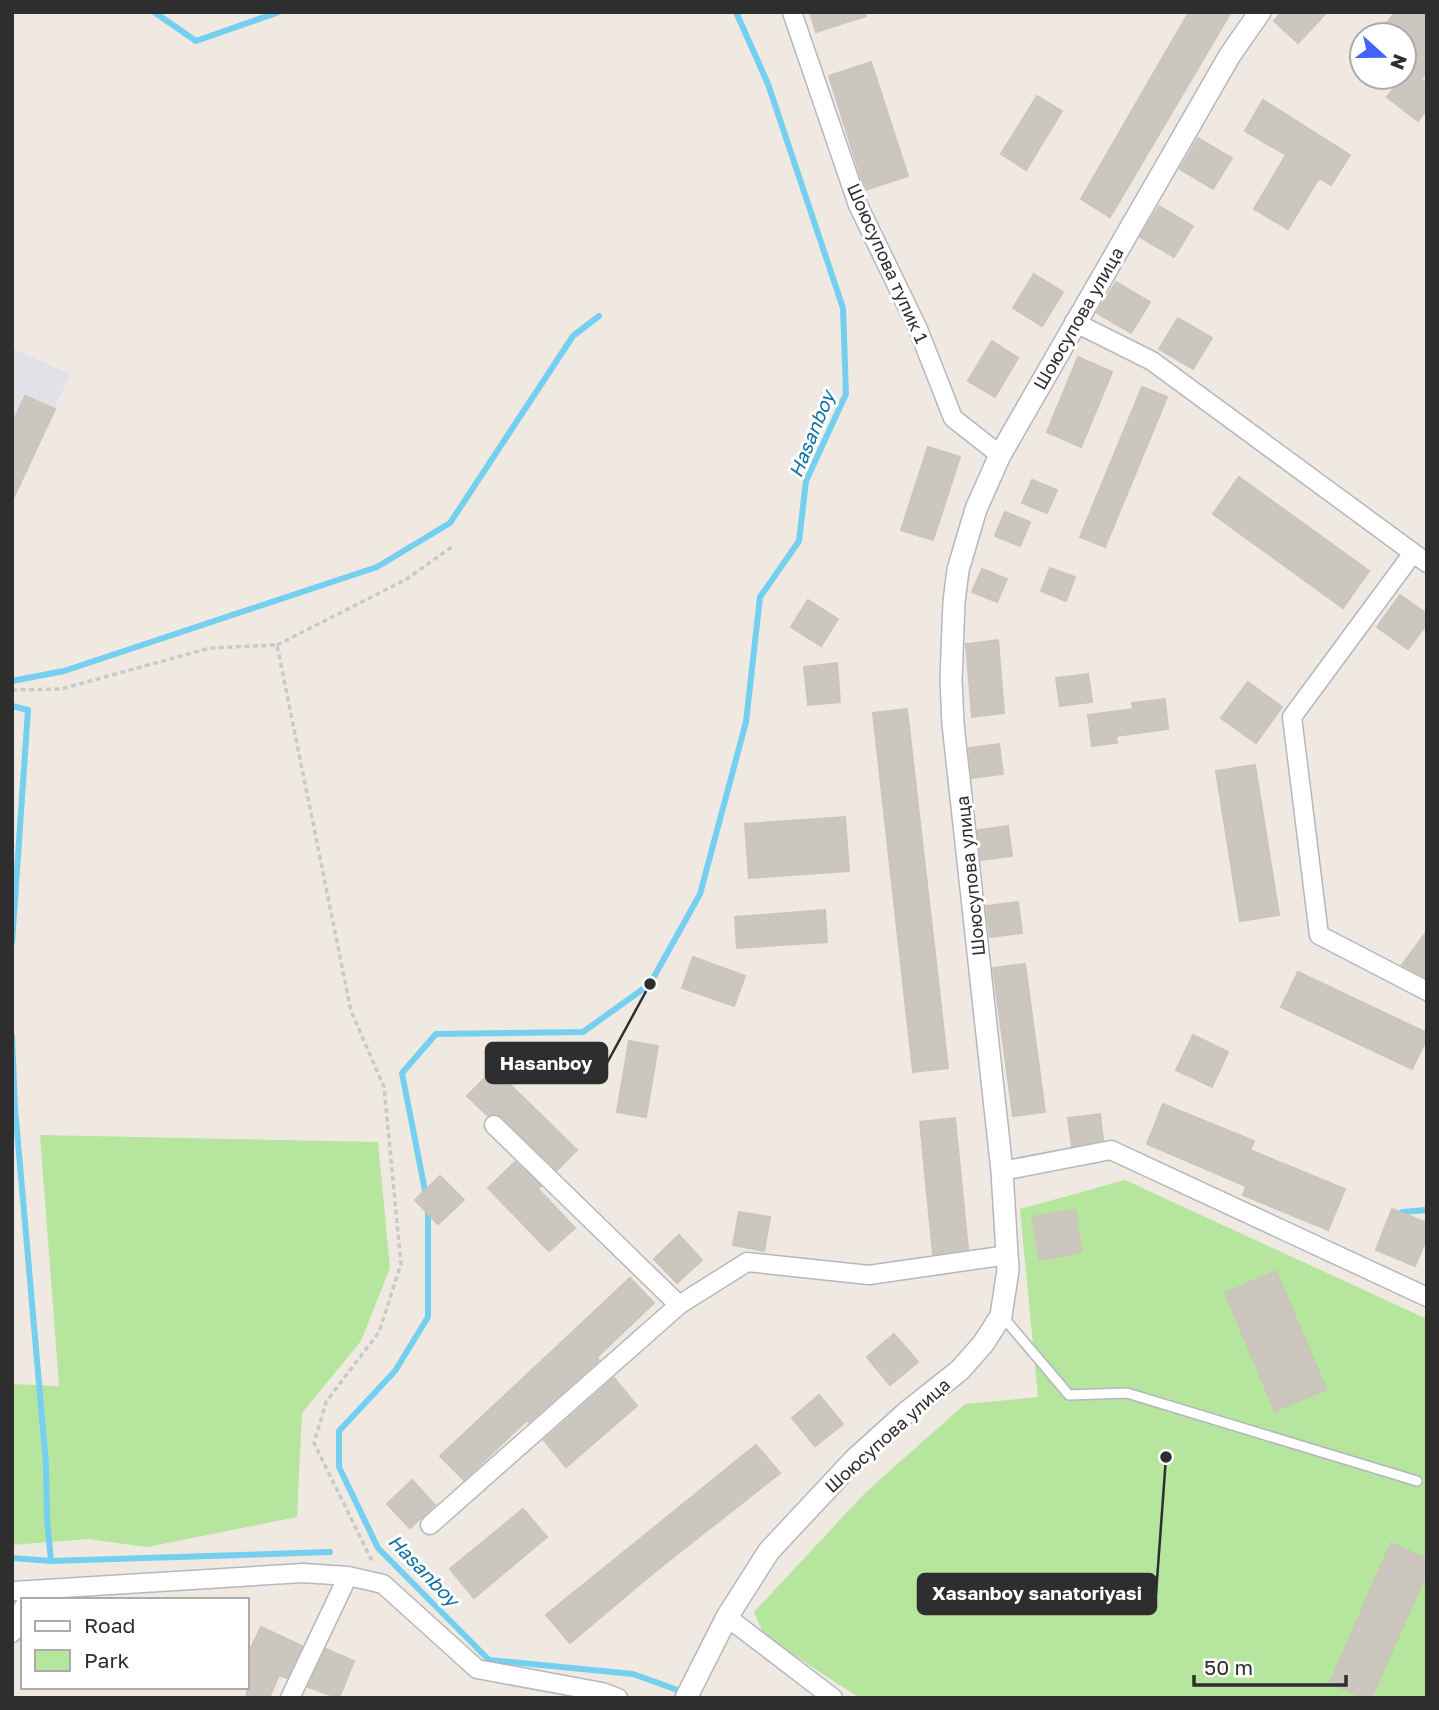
<svg xmlns="http://www.w3.org/2000/svg" width="1439" height="1710" viewBox="0 0 1439 1710" font-family="'Golos Text',sans-serif">
<style>
.industrial{fill:#e3e1e8}
.green{fill:#b6e59e}
.lines{fill:none;stroke-linecap:round;stroke-linejoin:round}
.stream{stroke:#75cff0;stroke-width:6}
.building{fill:#cbc7bf;stroke:#cbc5ba;stroke-width:2}
.service-casing{stroke:#b4b7c1;stroke-width:12}
.minor-casing{stroke:#b4b7c1;stroke-width:21}
.tertiary-casing{stroke:#b4b7c1;stroke-width:24}
.path{stroke:#c9c9c9;stroke-width:3.5;stroke-dasharray:5 3.5;stroke-linecap:butt}
.service{stroke:#fff;stroke-width:9}
.minor{stroke:#fff;stroke-width:18}
.tertiary{stroke:#fff;stroke-width:21}
.labels{text-anchor:middle;dominant-baseline:central;stroke-width:6;stroke-linejoin:round;paint-order:stroke}
.street-label{font-size:18px;fill:#2e2e2e;stroke:#fff}
.water-label{font-size:19px;font-style:italic;fill:#0d6fa3;stroke:#fff}
.leader{fill:none;stroke:#2e2e2e;stroke-width:2.5}
.callout-dot{fill:#2e2e2e;stroke:#fff;stroke-width:2.5}
.callout{fill:#2e2e2e;stroke:#2e2e2e;stroke-width:2.5}
.callout-label{font-size:19px;text-anchor:middle;font-weight:bold;fill:#fff}
</style>
<rect width="100%" height="100%" fill="#efe9e1"/>
<path class="industrial" d="M 12,348 L 70,374 L 12,501 Z"/>
<path class="green" d="M 40,1135 L 378,1142 L 390,1268 L 361,1341 L 302,1413 L 297,1517 L 147,1547 L 87,1539 L 12,1545 L 12,1384 L 59,1386 Z
M 1125,1180 L 1427,1319 L 1427,1698 L 860,1698 L 764,1636 L 754,1612 L 866,1492 L 965,1404 L 1038,1397 L 1020,1209 Z"/>
<g class="lines">
<path class="stream" d="M 154,12 L 196,41 L 279,12
M 12,681 L 64,671 L 377,567 L 450,523 L 573,336 L 599,316
M 12,706 L 28,710 L 12,943
M 12,1036 L 15,1108 L 46,1464 L 47,1519 L 51,1561
M 426,1196 L 402,1073 L 436,1034 L 583,1032 L 650,984 L 700,894 L 746,722 L 760,597 L 799,541 L 806,481 L 846,394 L 843,308 L 768,84 L 736,12
M 428,1207 L 428,1317 L 395,1371 L 339,1431 L 339,1467 L 378,1548 L 489,1660 L 633,1674 L 700,1698
M 1402,1212 L 1427,1210
M 12,1558 L 51,1561 L 330,1552"/>
</g>
<path class="building" d="M 810,12 L 865,12 L 866,16 L 816,32 Z
M 1189,12 L 1231,12 L 1110,217 L 1081,199 Z
M 1282,12 L 1327,12 L 1298,43 L 1274,21 Z
M 1395,12 L 1427,12 L 1427,73 L 1421,79 L 1427,84 L 1427,109 L 1418,121 L 1387,97 L 1414,63 L 1404,55 L 1404,35 L 1378,35 Z
M 871,62 L 908,176 L 865,190 L 829,76 Z
M 1037,96 L 1062,111 L 1026,170 L 1001,154 Z
M 1263,100 L 1350,155 L 1331,185 L 1319,178 L 1288,229 L 1254,209 L 1286,155 L 1245,131 Z
M 1198,138 L 1232,158 L 1213,189 L 1180,169 Z
M 1159,206 L 1193,226 L 1174,257 L 1140,237 Z
M 1034,274 L 1063,292 L 1042,326 L 1013,308 Z
M 1116,282 L 1150,302 L 1131,333 L 1097,313 Z
M 1178,318 L 1212,338 L 1193,369 L 1159,349 Z
M 992,341 L 1018,358 L 995,397 L 968,381 Z
M 1078,357 L 1112,372 L 1081,447 L 1047,432 Z
M 1142,387 L 1167,397 L 1105,547 L 1080,537 Z
M 25,396 L 55,409 L 12,501 L 12,424 Z
M 928,447 L 960,457 L 933,540 L 901,530 Z
M 1239,477 L 1369,571 L 1343,608 L 1213,514 Z
M 1032,480 L 1057,490 L 1047,513 L 1022,503 Z
M 1005,512 L 1030,522 L 1020,546 L 995,536 Z
M 1050,568 L 1075,577 L 1066,601 L 1041,591 Z
M 982,569 L 1007,579 L 997,602 L 972,592 Z
M 1400,595 L 1427,614 L 1427,624 L 1408,649 L 1377,627 Z
M 808,600 L 838,619 L 821,646 L 791,627 Z
M 998,640 L 1004,713 L 972,717 L 966,644 Z
M 837,663 L 840,702 L 808,705 L 804,667 Z
M 1088,674 L 1092,702 L 1060,706 L 1056,678 Z
M 1248,682 L 1282,707 L 1256,743 L 1221,718 Z
M 1165,699 L 1168,729 L 1116,736 L 1117,743 L 1092,746 L 1088,715 L 1133,709 L 1132,703 Z
M 907,709 L 948,1068 L 913,1072 L 873,713 Z
M 999,744 L 1003,774 L 972,778 L 969,748 Z
M 1255,765 L 1279,915 L 1240,921 L 1216,771 Z
M 845,817 L 849,871 L 749,878 L 745,824 Z
M 1008,826 L 1012,856 L 981,860 L 978,830 Z
M 1018,902 L 1022,933 L 990,937 L 986,906 Z
M 825,910 L 827,942 L 737,948 L 735,917 Z
M 1427,931 L 1427,978 L 1402,965 Z
M 693,957 L 745,976 L 734,1006 L 682,988 Z
M 1025,964 L 1045,1112 L 1013,1116 L 993,968 Z
M 1298,972 L 1427,1033 L 1427,1038 L 1412,1069 L 1281,1007 Z
M 1193,1035 L 1228,1052 L 1212,1087 L 1176,1070 Z
M 629,1041 L 658,1046 L 646,1117 L 617,1112 Z
M 494,1069 L 577,1150 L 557,1170 L 502,1117 L 496,1114 L 488,1116 L 467,1096 Z
M 1163,1104 L 1254,1141 L 1250,1150 L 1345,1189 L 1328,1230 L 1243,1195 L 1246,1186 L 1147,1144 Z
M 1100,1114 L 1103,1140 L 1072,1146 L 1068,1118 Z
M 955,1118 L 968,1249 L 933,1254 L 920,1122 Z
M 515,1162 L 541,1186 L 538,1189 L 575,1228 L 549,1251 L 488,1188 Z
M 440,1176 L 464,1200 L 438,1224 L 415,1200 Z
M 1392,1209 L 1427,1223 L 1427,1238 L 1415,1266 L 1376,1250 Z
M 1075,1210 L 1082,1252 L 1040,1260 L 1032,1217 Z
M 739,1212 L 770,1217 L 764,1251 L 733,1245 Z
M 679,1235 L 702,1260 L 677,1283 L 654,1259 Z
M 1276,1271 L 1326,1389 L 1275,1411 L 1225,1293 Z
M 630,1278 L 654,1303 L 597,1357 L 599,1360 L 529,1422 L 527,1420 L 464,1480 L 440,1456 Z
M 894,1334 L 918,1362 L 890,1385 L 867,1357 Z
M 614,1378 L 637,1406 L 566,1467 L 544,1440 Z
M 819,1395 L 843,1424 L 815,1446 L 792,1418 Z
M 756,1445 L 780,1473 L 652,1574 L 570,1643 L 546,1615 Z
M 412,1480 L 435,1505 L 410,1528 L 387,1504 Z
M 523,1509 L 547,1537 L 474,1598 L 450,1569 Z
M 1391,1543 L 1427,1559 L 1427,1572 L 1371,1698 L 1365,1698 L 1330,1683 Z
M 261,1627 L 302,1646 L 287,1678 L 279,1675 L 269,1698 L 247,1698 L 247,1656 Z
M 326,1649 L 354,1661 L 339,1698 L 308,1687 Z"/>
<g class="lines">
<g class="service-casing">
<path id="service" d="M 1003,1317 L 1069,1395 L 1127,1393 L 1417,1481"/>
</g>
<g class="minor-casing">
<path id="minor" d="M 792,12 L 858,205 L 918,329 L 953,418 L 1000,455
M 1074,322 L 1152,361 L 1427,563
M 1413,553 L 1292,717 L 1319,935 L 1427,991
M 494,1125 L 679,1305
M 1002,1171 L 1111,1150 L 1427,1297
M 430,1525 L 679,1305 L 747,1262 L 869,1275 L 1008,1255
M 12,1591 L 30,1590
M 26,1600 L 30,1590 L 303,1573 L 348,1576 L 383,1584 L 477,1669 L 602,1692 L 618,1698
M 727,1617 L 833,1698
M 12,1633 L 23,1608
M 290,1698 L 348,1576"/>
</g>
<g class="tertiary-casing">
<path id="tertiary" d="M 686,1698 L 727,1617 L 769,1551 L 855,1459 L 907,1412 L 960,1370 L 983,1344 L 1001,1316 L 1008,1270 L 1002,1171 L 953,724 L 951,680 L 954,602 L 958,570 L 976,509 L 1000,455 L 1230,55 L 1260,12"/>
</g>
<path class="path" d="M 277,645 L 405,580 L 452,547
M 12,690 L 61,689 L 210,648 L 277,645 L 351,1011 L 384,1087 L 401,1264 L 379,1332 L 326,1402 L 314,1443 L 373,1563"/>
<use href="#service" class="service"/>
<use href="#minor" class="minor"/>
<use href="#tertiary" class="tertiary"/>
</g>
<g class="labels">
<g class="street-label">
<text transform="translate(888 263) rotate(66)">Шоюсупова тупик 1</text>
<text transform="translate(1078 318) rotate(-60)">Шоюсупова улица</text>
<text transform="translate(970 876) rotate(-96)">Шоюсупова улица</text>
<text transform="translate(887 1435) rotate(-42)">Шоюсупова улица</text>
</g>
<g class="water-label">
<text transform="translate(811 434) rotate(-68)">Hasanboy</text>
<text transform="translate(424 1570) rotate(46)">Hasanboy</text>
</g>
</g>
<path class="leader" d="M650 984L607 1063M1166 1457L1156 1594"/>
<g class="callout-dot">
<circle cx="650" cy="984" r="7"/>
<circle cx="1166" cy="1457" r="7"/>
</g>
<g class="callout">
<rect x="486" y="1043" width="121" height="40" rx="7"/>
<rect x="918" y="1574" width="238" height="40" rx="7"/>
</g>
<g class="callout-label">
<text x="546" y="1070">Hasanboy</text>
<text x="1037" y="1600">Xasanboy sanatoriyasi</text>
</g>
<rect width="1439" height="1710" fill="none" stroke="#2e2e2e" stroke-width="28"/>
<rect x="21" y="1598" width="228" height="91" fill="#ffffff" stroke="#ababab" stroke-width="2"/>
<rect x="35" y="1621" width="35" height="10" fill="#ffffff" stroke="#ababab" stroke-width="2"/>
<text x="84" y="1633" font-size="21" fill="#2e2e2e">Road</text>
<rect x="35" y="1650" width="35" height="21" fill="#b6e59e" stroke="#ababab" stroke-width="2"/>
<text x="84" y="1668" font-size="21" fill="#2e2e2e">Park</text>
<g transform="translate(1383 56) rotate(111)"><circle r="33" fill="#ffffff" stroke="#ababab" stroke-width="2"/>
<path d="M0-5L12 26L0 18L-12 26Z" fill="#4264fb"/>
<text y="-10" font-size="19" font-weight="bold" text-anchor="middle" fill="#2e2e2e">N</text>
</g>
<path d="M1194 1675v10h152v-10" fill="none" stroke="#2e2e2e" stroke-width="3.5"/>
<text x="1204" y="1675" font-size="21" fill="#2e2e2e" stroke="#ffffff" stroke-width="5" paint-order="stroke">50 m</text>
</svg>
